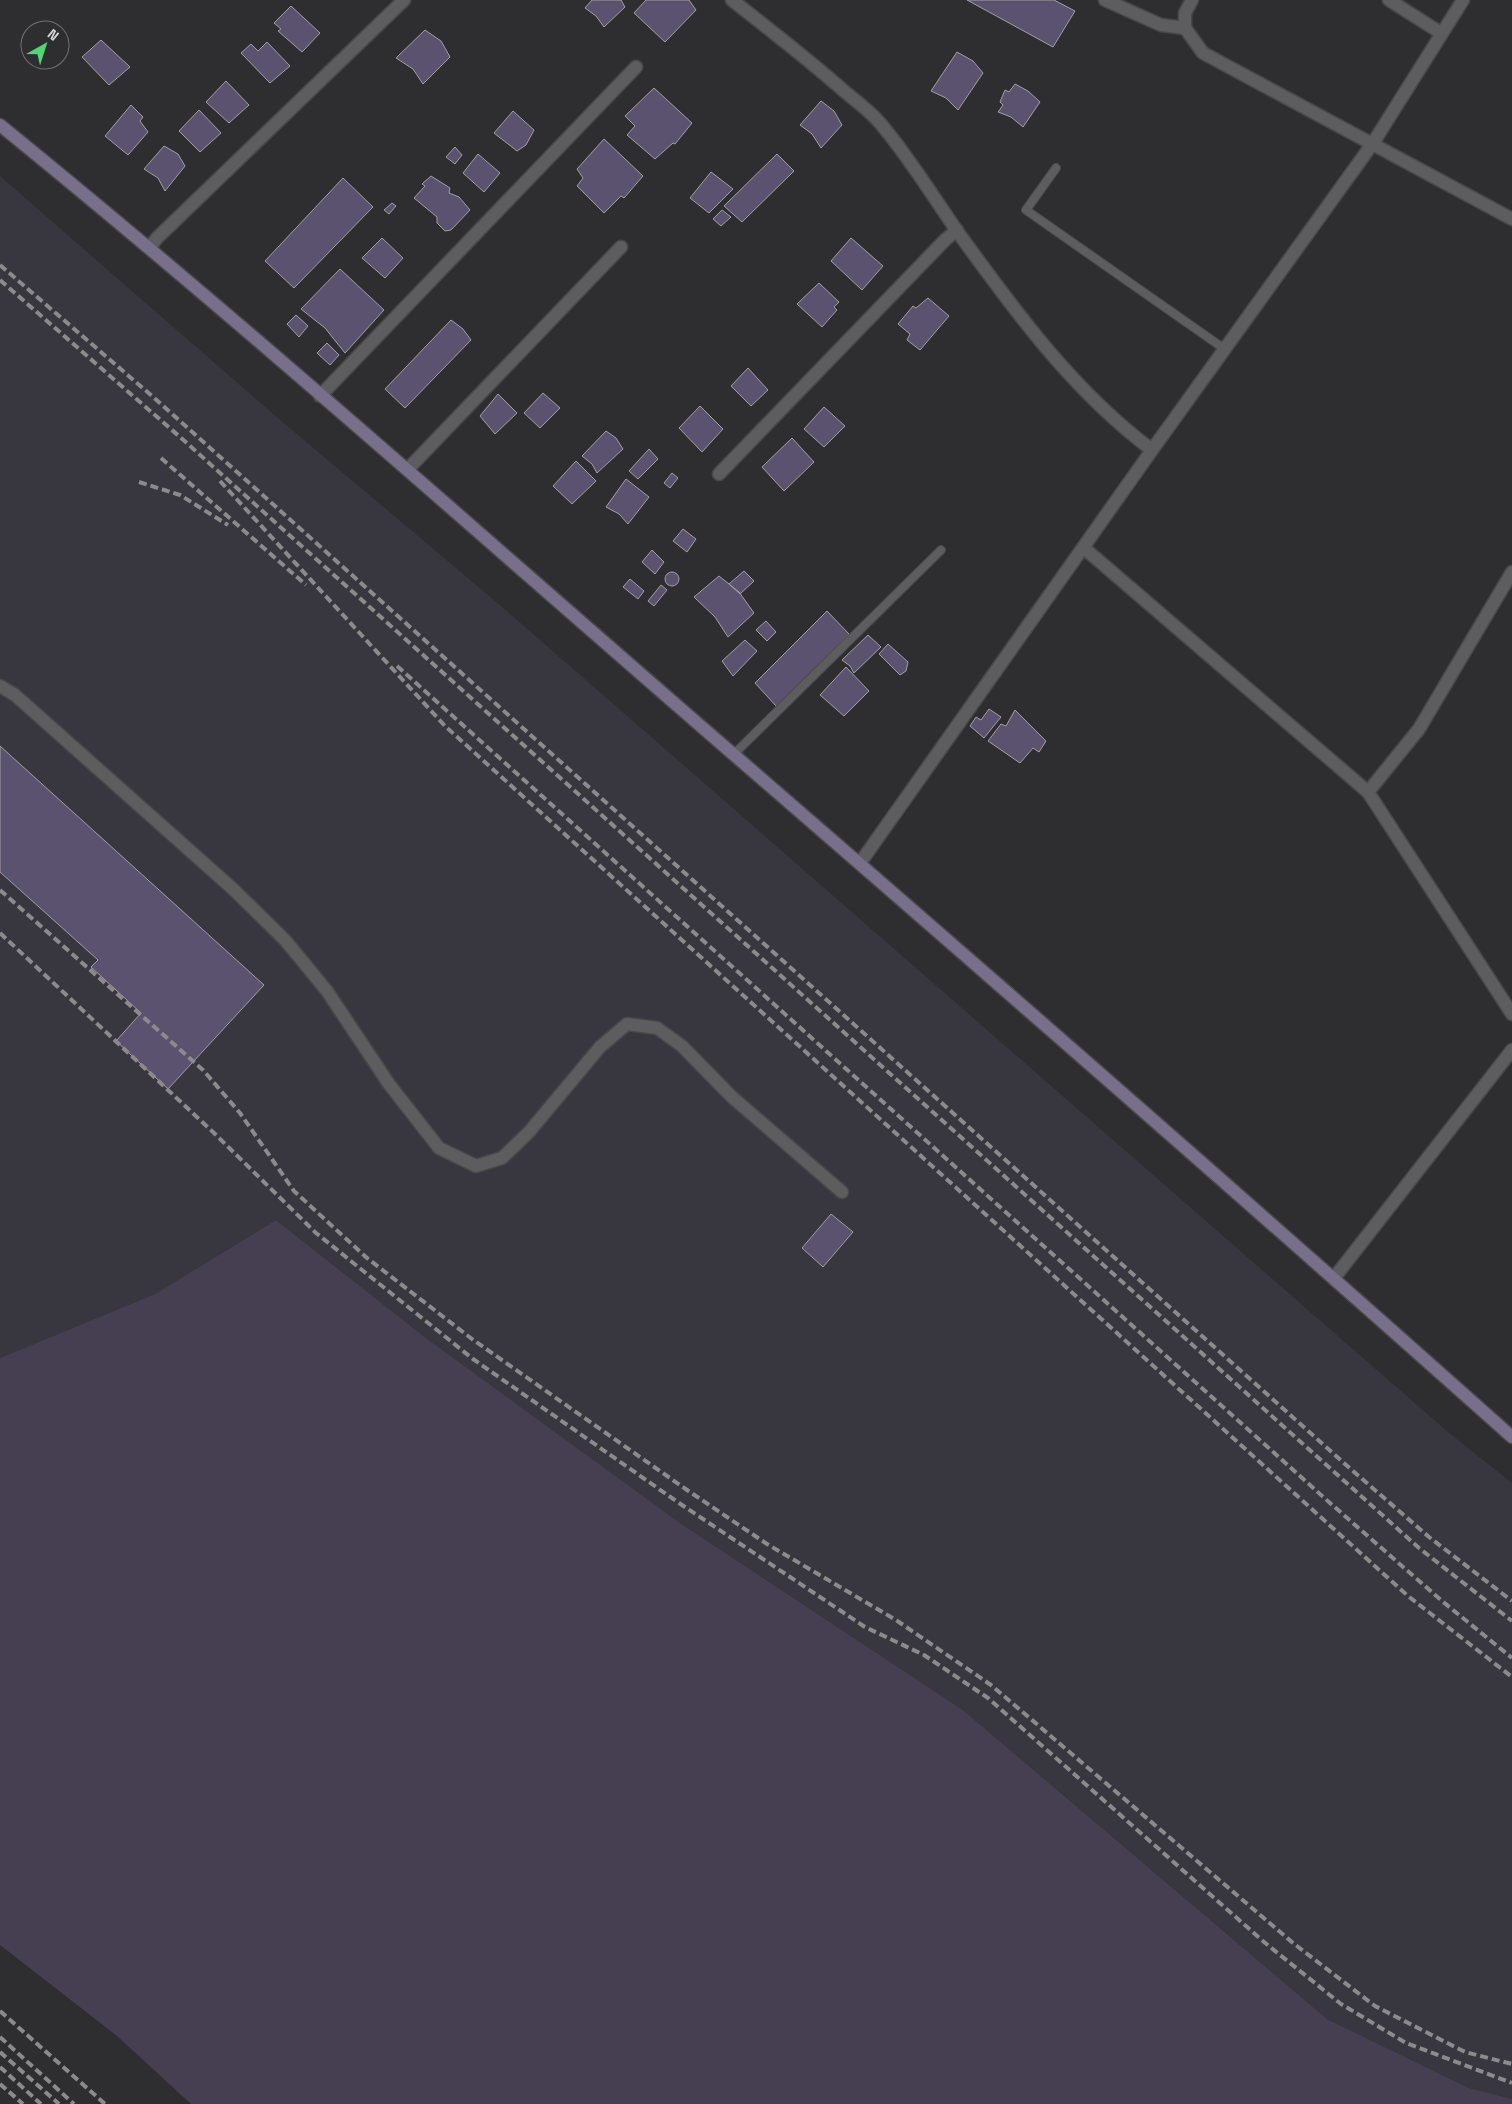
<svg xmlns="http://www.w3.org/2000/svg" width="1512" height="2104" viewBox="0 0 1512 2104" font-family="'Space Grotesk',sans-serif">
<style>
.built{fill:#38363e}
.green{fill:#453f51}
.building{fill:#5b526f;stroke:#a1a0a3}
.lines{fill:none;stroke-linecap:round;stroke-linejoin:round}
.lane-casing{stroke:#48484a;stroke-width:10}
.street-casing{stroke:#48484a;stroke-width:15}
.secondary-casing{stroke:#48484a;stroke-width:15}
.lane{stroke:#5d5c5e;stroke-width:8}
.street{stroke:#5d5c5e;stroke-width:12}
.secondary{stroke:#786f8a;stroke-width:12}
.rail{stroke:#8b8a8d;stroke-width:4;stroke-dasharray:8 4;stroke-linecap:butt}
</style>
<rect width="100%" height="100%" fill="#2e2d30"/>
<path class="built" d="M 0,176 L 272,413 L 500,605 L 1448,1432 L 1512,1483 L 1512,2099 L 1469,2088 L 1327,2019 L 963,1710 L 683,1525 L 426,1338 L 276,1220 L 155,1294 L 0,1358 Z"/>
<path class="green" d="M 276,1220 L 426,1338 L 683,1525 L 963,1710 L 1327,2019 L 1469,2088 L 1512,2099 L 1512,2104 L 191,2104 L 117,2036 L 0,1945 L 0,1358 L 155,1294 Z"/>
<path class="building" d="M 592,0 L 621,0 L 625,7 L 604,27 L 596,16 L 585,8 Z
M 646,0 L 689,0 L 696,10 L 665,42 L 634,13 Z
M 967,0 L 1054,0 L 1075,11 L 1053,47 Z
M 291,6 L 320,33 L 302,52 L 278,31 L 281,29 L 274,23 Z
M 425,30 L 441,41 L 450,57 L 423,84 L 413,69 L 396,58 Z
M 101,40 L 130,67 L 109,85 L 82,57 Z
M 267,42 L 290,66 L 270,83 L 241,53 L 251,44 L 258,51 Z
M 957,52 L 973,61 L 983,73 L 958,110 L 946,98 L 931,91 Z
M 226,81 L 249,105 L 229,123 L 206,102 Z
M 1015,84 L 1028,91 L 1040,102 L 1023,127 L 1011,117 L 998,112 L 1003,105 L 1000,102 L 1005,90 L 1009,92 Z
M 654,88 L 692,123 L 675,144 L 673,143 L 655,159 L 627,135 L 635,126 L 625,116 Z
M 821,101 L 834,111 L 842,125 L 821,148 L 812,134 L 800,125 Z
M 131,105 L 143,117 L 140,121 L 148,132 L 128,155 L 105,136 Z
M 199,110 L 221,133 L 200,152 L 179,131 Z
M 513,111 L 534,130 L 526,145 L 517,151 L 494,133 Z
M 604,139 L 643,176 L 624,198 L 621,196 L 604,213 L 577,186 L 583,178 L 577,169 Z
M 164,146 L 178,154 L 185,166 L 165,191 L 158,178 L 144,169 Z
M 455,147 L 462,155 L 455,164 L 446,157 Z
M 478,154 L 500,173 L 484,192 L 463,173 Z
M 777,154 L 794,171 L 742,222 L 724,206 Z
M 711,172 L 733,189 L 709,213 L 690,198 Z
M 431,176 L 450,188 L 449,193 L 459,197 L 470,210 L 451,230 L 445,231 L 437,223 L 437,217 L 414,198 L 425,186 L 422,184 Z
M 343,178 L 373,207 L 294,288 L 265,261 Z
M 392,203 L 396,206 L 389,214 L 384,210 Z
M 722,210 L 731,217 L 721,226 L 713,219 Z
M 382,238 L 403,258 L 385,278 L 362,258 Z
M 851,238 L 883,266 L 862,290 L 831,261 Z
M 340,269 L 384,310 L 345,353 L 325,328 L 301,309 Z
M 819,283 L 839,302 L 834,307 L 837,310 L 822,327 L 797,304 Z
M 928,298 L 949,316 L 920,350 L 907,340 L 910,334 L 898,324 L 913,306 L 916,308 Z
M 296,315 L 308,326 L 299,337 L 287,324 Z
M 451,320 L 463,329 L 471,340 L 405,408 L 385,389 Z
M 327,343 L 339,355 L 330,365 L 317,353 Z
M 748,368 L 768,390 L 751,406 L 731,386 Z
M 543,393 L 560,408 L 540,428 L 524,413 Z
M 498,394 L 517,413 L 495,434 L 480,416 Z
M 700,406 L 723,429 L 702,452 L 679,428 Z
M 824,407 L 845,426 L 824,447 L 804,429 Z
M 606,431 L 616,438 L 623,449 L 597,473 L 592,464 L 582,456 Z
M 792,438 L 814,462 L 784,491 L 762,467 Z
M 649,449 L 658,459 L 638,479 L 629,471 Z
M 576,461 L 596,481 L 572,504 L 553,486 Z
M 672,473 L 678,478 L 670,488 L 664,483 Z
M 626,479 L 649,497 L 628,524 L 619,514 L 606,507 Z
M 683,529 L 696,539 L 687,552 L 673,541 Z
M 652,550 L 664,562 L 655,574 L 642,562 Z
M 744,571 L 754,581 L 740,594 L 729,584 Z
M665 579a7 7 0 1 1 14 0a7 7 0 1 1-14 0Z
M 719,576 L 739,592 L 754,613 L 728,637 L 715,617 L 694,597 Z
M 630,579 L 644,591 L 638,599 L 623,587 Z
M 661,585 L 667,590 L 654,606 L 648,601 Z
M 827,611 L 849,634 L 777,707 L 755,683 Z
M 766,621 L 776,632 L 767,641 L 756,630 Z
M 868,635 L 881,647 L 854,673 L 850,666 L 842,660 Z
M 745,640 L 757,651 L 733,676 L 722,661 Z
M 888,644 L 908,662 L 906,671 L 900,675 L 879,654 Z
M 846,667 L 869,691 L 844,716 L 820,695 Z
M 989,709 L 1001,717 L 984,738 L 970,726 L 976,717 L 981,720 Z
M 1015,710 L 1046,741 L 1039,752 L 1033,748 L 1020,763 L 988,741 L 1001,724 L 1006,726 Z
M 0,746 L 264,985 L 168,1089 L 116,1041 L 141,1013 L 91,967 L 98,960 L 0,872 Z
M 831,1214 L 853,1232 L 823,1267 L 802,1248 Z"/>
<g class="lines">
<g class="lane-casing">
<path id="lane" d="M 1056,168 L 1026,210 L 1226,350
M 734,754 L 941,550"/>
</g>
<g class="street-casing">
<path id="street" d="M 732,0 C 770,30 808,59 844,91 C 856,101 870,111 880,123 C 909,157 932,195 957,231 C 1014,310 1073,391 1152,450
M 1105,0 L 1161,25 L 1185,28 L 1203,53 L 1512,219
M 1389,0 L 1441,33
M 1185,28 L 1185,13 L 1192,0
M 150,247 L 157,238 L 404,0
M 320,396 L 636,67
M 408,469 L 621,247
M 719,474 L 945,240 L 957,230
M 1084,548 L 1368,792 L 1512,1014
M 0,686 L 15,695 L 233,889 L 285,940 L 327,991 L 389,1084 L 439,1148 L 476,1166 L 502,1158 L 529,1132 L 600,1047 L 627,1024 L 657,1028 L 682,1046 L 732,1097 L 842,1192
M 1368,792 L 1419,729 L 1512,572
M 860,863 L 1152,450 L 1373,143 L 1463,0
M 1334,1278 L 1512,1050"/>
</g>
<g class="secondary-casing">
<path id="secondary" d="M 0,125 C 250,328 489,543 733,754 C 994,980 1254,1207 1512,1437"/>
</g>
<use href="#lane" class="lane"/>
<use href="#street" class="street"/>
<use href="#secondary" class="secondary"/>
<path class="rail" d="M 0,265 L 152,396 L 1345,1464 L 1429,1537 L 1512,1601
M 0,280 L 180,437 L 1419,1548 L 1512,1621
M 161,458 L 306,585
M 220,481 L 445,726 L 1408,1596 L 1512,1677
M 139,482 L 180,495 L 228,525
M 397,666 L 1330,1503 L 1442,1601 L 1512,1658
M 0,890 L 203,1070 L 240,1113 L 294,1191 L 367,1258 L 472,1339 L 687,1490 L 767,1544 L 896,1620 L 991,1685 L 1293,1943 L 1375,2006 L 1465,2052 L 1512,2064
M 0,933 L 214,1133 L 316,1233 L 473,1359 L 679,1503 L 865,1627 L 924,1655 L 988,1698 L 1264,1942 L 1341,2004 L 1406,2043 L 1512,2083
M 0,2011 L 105,2104
M 0,2037 L 74,2104
M 0,2052 L 59,2104
M 0,2067 L 41,2104
M 0,2084 L 23,2104"/>
</g>
<g transform="translate(45 45) rotate(39)"><circle r="24" fill="#2e2d30" stroke="#727174"/>
<path d="M0-4L9 19L0 12L-9 19Z" fill="#50d674"/>
<text y="-8" font-size="14" font-weight="bold" text-anchor="middle" fill="#d8d7d9">N</text>
</g>
</svg>
